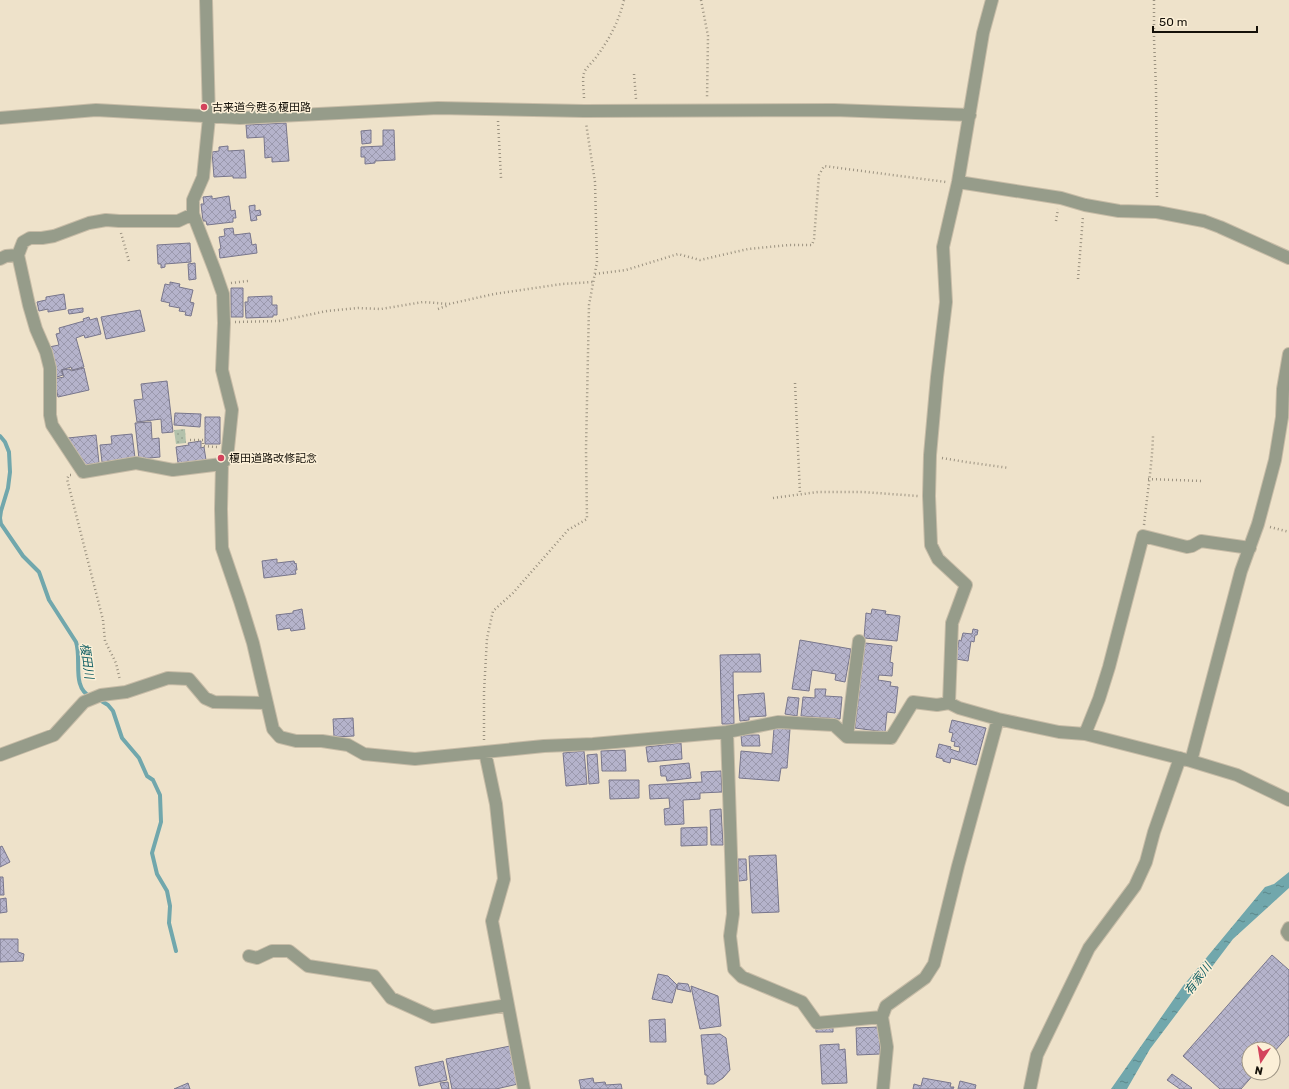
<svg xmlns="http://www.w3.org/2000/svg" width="1289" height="1089" viewBox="0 0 1289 1089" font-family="Rubik,'Noto Sans JP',sans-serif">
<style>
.grass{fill:url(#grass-dots)}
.water{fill:url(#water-ripples)}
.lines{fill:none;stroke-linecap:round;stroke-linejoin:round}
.stream{stroke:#71a7ac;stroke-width:4}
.building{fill:url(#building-cross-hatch);stroke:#78768c}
.minor-casing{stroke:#c7bca7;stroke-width:14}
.path{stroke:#9b9280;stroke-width:2.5;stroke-dasharray:1 3;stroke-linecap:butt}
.minor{stroke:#969c8a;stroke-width:12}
.poi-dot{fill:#d3435c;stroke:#fbefd7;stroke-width:1.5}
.labels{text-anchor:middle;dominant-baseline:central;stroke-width:3;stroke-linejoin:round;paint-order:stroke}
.poi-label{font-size:11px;fill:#151109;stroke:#fbefd7;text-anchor:start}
.water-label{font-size:12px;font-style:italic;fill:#136065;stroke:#fbefd7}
</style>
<defs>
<pattern id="grass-dots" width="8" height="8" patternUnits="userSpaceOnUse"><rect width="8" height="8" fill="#b2c1ab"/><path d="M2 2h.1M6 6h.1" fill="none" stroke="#98a592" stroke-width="1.8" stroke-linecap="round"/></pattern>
<pattern id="water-ripples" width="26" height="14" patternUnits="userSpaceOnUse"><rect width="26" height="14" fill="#71a7ac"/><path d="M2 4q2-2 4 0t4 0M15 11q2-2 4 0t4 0" fill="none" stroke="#5c878a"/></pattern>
<pattern id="building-cross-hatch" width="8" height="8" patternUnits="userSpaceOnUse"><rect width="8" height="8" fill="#b5b3cb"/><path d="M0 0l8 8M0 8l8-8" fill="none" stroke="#9b99ad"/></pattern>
</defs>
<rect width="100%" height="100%" fill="#eee2ca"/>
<path class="grass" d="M 185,429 L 186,443 L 176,444 L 174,430 Z"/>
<path class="water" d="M 1289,872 L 1289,888 L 1233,939 L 1150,1049 L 1127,1089 L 1111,1089 L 1183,986 L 1265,887 L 1274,884 Z"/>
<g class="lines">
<path class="stream" d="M 0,436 L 5,442 L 9,452 L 10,472 L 8,488 L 1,511 L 0,518 L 1,524 L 23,556 L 39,572 L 49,600 L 76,642 C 82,659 71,688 91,697
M 98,699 L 108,705 L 113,711 L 122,738 L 139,758 L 147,776 L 153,780 L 160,795 L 161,822 L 152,853 L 157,874 L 167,891 L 170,906 L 169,923 L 176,951"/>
</g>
<path class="building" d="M 286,123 L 289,161 L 272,162 L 272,157 L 265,158 L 264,137 L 247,138 L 246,125 Z
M 371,130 L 371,143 L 362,144 L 361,131 Z
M 383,130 L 394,130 L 395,160 L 375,161 L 375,163 L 365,164 L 365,157 L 361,157 L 361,147 L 383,146 Z
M 228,146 L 228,151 L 244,150 L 246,178 L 233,178 L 233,176 L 214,177 L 212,152 L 219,151 L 219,147 Z
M 212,196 L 212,199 L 229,196 L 231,211 L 235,210 L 236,218 L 233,218 L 233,222 L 207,225 L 206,221 L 203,221 L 201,204 L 204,204 L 203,197 Z
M 255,205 L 255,211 L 260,210 L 261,215 L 256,216 L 257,220 L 251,221 L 249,206 Z
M 233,228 L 234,235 L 250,233 L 252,245 L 256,244 L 257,253 L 220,258 L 219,249 L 221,249 L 219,237 L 225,236 L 224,229 Z
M 190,243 L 191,262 L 165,264 L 165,267 L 161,268 L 161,264 L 158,264 L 157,245 Z
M 195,263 L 196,279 L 189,280 L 188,264 Z
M 170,282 L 180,284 L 179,287 L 193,290 L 190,302 L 194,303 L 191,316 L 185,315 L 186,312 L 179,311 L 180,308 L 169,306 L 170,303 L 161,301 L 165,284 L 170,285 Z
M 231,288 L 243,288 L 243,317 L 231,317 Z
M 64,294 L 66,309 L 48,312 L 48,309 L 39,311 L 37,302 L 46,300 L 46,297 Z
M 272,296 L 272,305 L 277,305 L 277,315 L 273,315 L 273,317 L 246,318 L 245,302 L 248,302 L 248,297 Z
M 83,308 L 83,312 L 69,314 L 68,310 Z
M 140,310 L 145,331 L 106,339 L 101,317 Z
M 89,317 L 90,320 L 97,318 L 101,334 L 85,338 L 84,335 L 76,338 L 84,367 L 72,370 L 71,367 L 61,370 L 63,375 L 57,377 L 49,347 L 59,345 L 56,334 L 60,333 L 59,328 L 84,321 L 83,319 Z
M 84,368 L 89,390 L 58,397 L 54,379 L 64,377 L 62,370 L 70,369 L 71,371 Z
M 167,381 L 173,432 L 162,433 L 161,419 L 137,422 L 134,400 L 143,399 L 141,384 Z
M 175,413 L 201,414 L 200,427 L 174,425 Z
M 205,417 L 220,417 L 220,444 L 205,444 Z
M 151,422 L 152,439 L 159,438 L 160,457 L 139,459 L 135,423 Z
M 132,434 L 135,458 L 102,462 L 100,445 L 112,444 L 111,436 Z
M 96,435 L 99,463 L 84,465 L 68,438 Z
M 201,441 L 201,448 L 204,447 L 206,460 L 178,463 L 176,447 L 189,445 L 188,443 Z
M 277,559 L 277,563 L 294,561 L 295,564 L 296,563 L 297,570 L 295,570 L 296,574 L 264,578 L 262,561 Z
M 302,609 L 305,629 L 291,631 L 290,628 L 278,630 L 276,615 L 293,613 L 293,611 Z
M 872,609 L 886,611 L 885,614 L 900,616 L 897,641 L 864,638 L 866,613 L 871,614 Z
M 973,629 L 978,630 L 977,635 L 975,635 L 974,642 L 971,641 L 968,661 L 956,659 L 959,640 L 961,641 L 963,633 L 972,634 Z
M 800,640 L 851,649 L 845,682 L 835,680 L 836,674 L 812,670 L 809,691 L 792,689 Z
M 865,643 L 892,646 L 890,662 L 893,663 L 892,676 L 879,675 L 878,680 L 891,682 L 890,686 L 898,687 L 895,713 L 887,712 L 885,732 L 855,728 Z
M 760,654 L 761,672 L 733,672 L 734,724 L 722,724 L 720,655 Z
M 815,689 L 826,689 L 825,696 L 842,697 L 840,719 L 801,716 L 803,697 L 815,698 Z
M 764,693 L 766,716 L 749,717 L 749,720 L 740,721 L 738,695 Z
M 788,697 L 799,698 L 797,716 L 785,714 Z
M 353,718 L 354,736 L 334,737 L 333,719 Z
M 952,720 L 986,728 L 976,765 L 951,758 L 950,763 L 943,761 L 943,759 L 936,757 L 939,744 L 951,747 L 950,749 L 959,752 L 960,747 L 954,746 L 955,742 L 951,741 L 953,733 L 949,732 Z
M 774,728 L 790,729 L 787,768 L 781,768 L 779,781 L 739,778 L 741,751 L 772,754 Z
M 741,735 L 759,735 L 760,746 L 742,746 Z
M 681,743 L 682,759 L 648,762 L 646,747 Z
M 625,750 L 626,771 L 602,771 L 601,751 Z
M 584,751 L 587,784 L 566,786 L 563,753 Z
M 597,754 L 599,783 L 589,784 L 587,755 Z
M 689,763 L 691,778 L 667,781 L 666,776 L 661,776 L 660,766 Z
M 721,771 L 722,792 L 700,793 L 700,799 L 683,800 L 684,824 L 665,825 L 664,809 L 670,808 L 669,798 L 650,799 L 649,785 L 702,782 L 701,772 Z
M 609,780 L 639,780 L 639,798 L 610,799 Z
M 721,809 L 723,845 L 711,845 L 710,810 Z
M 707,827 L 707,845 L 681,846 L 681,828 Z
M 2,846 L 10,862 L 0,867 L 0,847 Z
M 776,855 L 779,912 L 752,913 L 749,856 Z
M 738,859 L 746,859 L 747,880 L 739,881 Z
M 0,877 L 3,877 L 4,895 L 0,895 Z
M 6,898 L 7,912 L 0,913 L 0,899 Z
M 0,939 L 18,939 L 18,952 L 24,954 L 23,961 L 0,962 Z
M 1272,955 L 1289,970 L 1289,1035 L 1273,1053 L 1273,1049 L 1249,1049 L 1249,1073 L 1255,1073 L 1241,1089 L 1220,1089 L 1183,1056 Z
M 658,974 L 668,976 L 677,985 L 672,1003 L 652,999 Z
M 678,983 L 688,984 L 691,992 L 677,989 Z
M 691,986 L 718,996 L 721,1026 L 700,1029 Z
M 665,1019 L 666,1042 L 650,1042 L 649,1020 Z
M 879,1027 L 880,1054 L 857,1055 L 856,1028 Z
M 833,1028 L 833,1032 L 816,1032 L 816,1029 Z
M 720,1034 L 726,1038 L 730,1070 L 723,1078 L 714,1084 L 707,1084 L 707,1075 L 705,1075 L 701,1035 Z
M 839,1044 L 839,1050 L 845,1049 L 847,1083 L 822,1084 L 820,1045 Z
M 510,1046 L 518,1084 L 496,1089 L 452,1089 L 446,1059 Z
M 443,1061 L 447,1080 L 419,1086 L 415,1067 Z
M 1172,1074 L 1192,1088 L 1191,1089 L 1180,1089 L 1167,1080 Z
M 593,1078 L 594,1083 L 605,1082 L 606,1085 L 621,1084 L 622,1089 L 581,1089 L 579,1080 Z
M 923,1078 L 951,1083 L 950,1087 L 954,1087 L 953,1089 L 913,1089 L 914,1084 L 921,1086 Z
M 960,1081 L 976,1085 L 975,1089 L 958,1089 Z
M 448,1082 L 449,1089 L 442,1089 L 440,1083 Z
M 188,1083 L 190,1089 L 174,1089 Z"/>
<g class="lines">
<g class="minor-casing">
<path id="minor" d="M 206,0 L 209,118 L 203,177 L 193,200 L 193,214 L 215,271 L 223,294 L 224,323 L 222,370 L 232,410 L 227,458 L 222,464 L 221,509 L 222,548 L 240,601 L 253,643 L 273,729 L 280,737 L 296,741 L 322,741 L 348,745 L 364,754 L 415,759 L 544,746 L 593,744 L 727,732 L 778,722 L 834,725 L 847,737 L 891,738 L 913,702 L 937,705 L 949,703 L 959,708 L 998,719 L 1059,732 L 1085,734 L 1191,761 L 1237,775 L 1289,800
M 0,118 L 96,110 L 240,118 L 438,108 L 584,111 L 834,110 L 970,115
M 958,182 L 1061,198 L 1085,205 L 1119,211 L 1157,212 L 1204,221 L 1220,227 L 1289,258
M 193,214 L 178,221 L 119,221 L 106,220 L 89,223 L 54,236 L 42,238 L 30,238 L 23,242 L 18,255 L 29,305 L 36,329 L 46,352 L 50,368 L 50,415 L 52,425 L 83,472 L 136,463 L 173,470 L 222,464
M 0,259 L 6,256 L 18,255
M 949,703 L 952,623 L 966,585 L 938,559 L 931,545 L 929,496 L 930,455 L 937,377 L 946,302 L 943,247 L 958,182 L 983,33 L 992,0
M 727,732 L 733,914 L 730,936 L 734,969 L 742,977 L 802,1002 L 817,1023 L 882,1017
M 1085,734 L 1099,699 L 1109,667 L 1143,536 L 1187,547 L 1192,546 L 1201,541 L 1250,548
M 847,737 L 859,641
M 485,752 L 496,804 L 504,879 L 492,921 L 524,1089
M 0,755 L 54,735 L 84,702 L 101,695 L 126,692 L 168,678 L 189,679 L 205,698 L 214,702 L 267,703
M 1191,761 L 1241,571 L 1258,524 L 1275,460 L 1282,417 L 1283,389 L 1289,354
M 1289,928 L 1287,932 L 1289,935
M 249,956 L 257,958 L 272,951 L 289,951 L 308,966 L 374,976 L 391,998 L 433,1017 L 508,1005
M 883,1089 L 887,1047 L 882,1017 L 886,1006 L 925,978 L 934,964 L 958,866 L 998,719
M 1030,1089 L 1037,1055 L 1089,948 L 1135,886 L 1146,862 L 1154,832 L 1180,758"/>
</g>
<path class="path" d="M 701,0 L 708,36 L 707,99
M 1154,0 L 1154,39 L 1156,88 L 1157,199
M 634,74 L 636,99
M 584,98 C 584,91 582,81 584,73 C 586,67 593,62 597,56 C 610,38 619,21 624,0
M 498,121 L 501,178
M 1056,221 L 1058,209
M 121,233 L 129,261
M 595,274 L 626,270 L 678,254 L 700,260 L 748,249 L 789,245 L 812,245 L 814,239 L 819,175 L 824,166 L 946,182
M 1078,279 L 1083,216
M 231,283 L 248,281
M 438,309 L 449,305
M 235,322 L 279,321 L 327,311 L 358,308 L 381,309 L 423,302 L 449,304 L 494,294 L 562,284 L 593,282
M 795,383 L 800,494
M 190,440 L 203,440 L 203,446 L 217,447
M 942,458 L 966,462 L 1009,468
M 71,475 L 69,475 L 67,479 L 103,620 L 105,641 L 116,663 L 120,680
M 1148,479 L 1202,481
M 773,498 L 818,492 L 863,492 L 918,496
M 1144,525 C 1147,495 1152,466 1153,436
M 1270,527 L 1289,532
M 484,740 L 484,692 L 487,638 L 493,611 L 513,593 L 568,530 L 587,519 L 586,449 L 589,305 L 597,262 L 595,182 L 586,123"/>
<use href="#minor" class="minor"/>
</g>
<g class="poi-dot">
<circle cx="204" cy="107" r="4"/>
<circle cx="221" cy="458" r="4"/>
</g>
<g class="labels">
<g class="poi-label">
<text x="212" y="107">古来道今甦る榎田路</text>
<text x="229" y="458">榎田道路改修記念</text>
</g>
<g class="water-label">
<text transform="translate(87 661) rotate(82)">榎田川</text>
<text transform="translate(1198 979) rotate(-53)">有家川</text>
</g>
</g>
<g transform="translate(1261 1061) rotate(192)"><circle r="19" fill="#fbefd7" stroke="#9f9685"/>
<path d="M0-3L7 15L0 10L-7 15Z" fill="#d3435c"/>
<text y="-6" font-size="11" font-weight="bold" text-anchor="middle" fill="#151109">N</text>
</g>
<path d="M1153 26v6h104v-6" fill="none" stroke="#151109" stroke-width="2"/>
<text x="1159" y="26" font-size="12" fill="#151109" stroke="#fbefd7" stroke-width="3" paint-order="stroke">50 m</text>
</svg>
